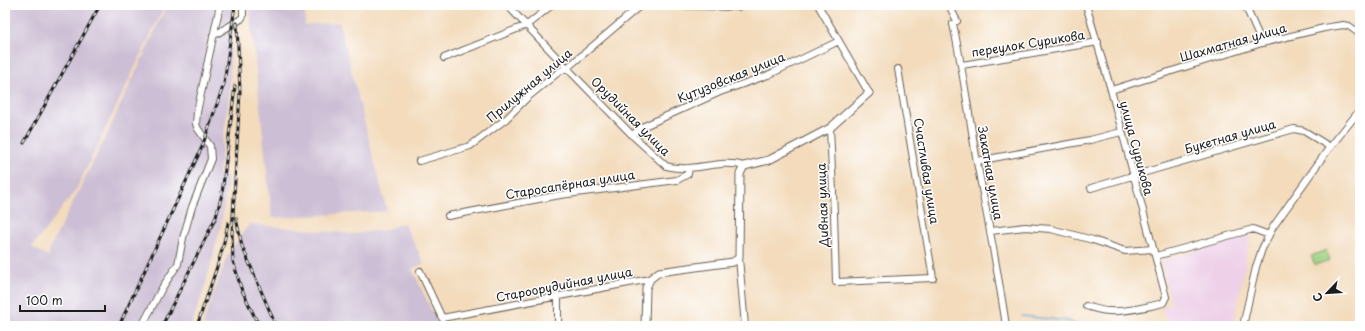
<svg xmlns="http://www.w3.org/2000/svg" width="1365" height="331" viewBox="0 0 1365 331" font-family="'Playpen Sans',sans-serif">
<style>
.built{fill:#eed0e8}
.industrial{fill:#ccbed4}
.green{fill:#9fd383;stroke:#5e7850}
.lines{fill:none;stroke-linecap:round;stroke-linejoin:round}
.stream{stroke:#5da1d1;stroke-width:1.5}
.minor-casing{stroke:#675f54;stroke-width:8}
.tertiary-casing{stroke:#675f54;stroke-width:9}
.minor{stroke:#fff;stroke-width:6}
.tertiary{stroke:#fff;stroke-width:7}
.rail-casing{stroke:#1c1c1c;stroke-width:3}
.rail{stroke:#fff;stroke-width:1.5;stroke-dasharray:4.5;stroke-linecap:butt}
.labels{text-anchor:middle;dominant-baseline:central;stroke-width:3;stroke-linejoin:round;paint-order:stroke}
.street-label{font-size:12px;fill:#1c1c1c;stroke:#fff}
</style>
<rect width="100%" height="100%" fill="#fff"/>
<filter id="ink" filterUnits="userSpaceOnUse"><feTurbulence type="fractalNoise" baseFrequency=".025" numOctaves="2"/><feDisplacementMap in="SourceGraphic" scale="8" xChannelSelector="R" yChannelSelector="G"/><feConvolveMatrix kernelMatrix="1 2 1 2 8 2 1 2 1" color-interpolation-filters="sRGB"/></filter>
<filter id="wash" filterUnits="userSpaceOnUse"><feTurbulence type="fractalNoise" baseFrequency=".012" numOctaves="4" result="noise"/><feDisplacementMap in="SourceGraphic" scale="16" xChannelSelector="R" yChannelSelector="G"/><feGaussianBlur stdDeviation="0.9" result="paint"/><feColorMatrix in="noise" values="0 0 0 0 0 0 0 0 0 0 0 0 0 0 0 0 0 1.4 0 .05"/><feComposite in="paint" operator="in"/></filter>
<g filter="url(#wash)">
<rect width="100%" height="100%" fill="#f3dbbc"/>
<path class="built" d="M 1251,234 L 1233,326 L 1164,326 L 1167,325 L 1162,307 L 1172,304 L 1161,265 L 1162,261 Z"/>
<path class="industrial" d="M 5,5 L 165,5 L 76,190 L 32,247 L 49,257 L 49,250 L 106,136 L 167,5 L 232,5 L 230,89 L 219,174 L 228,177 L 221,225 L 205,287 L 191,326 L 5,326 Z
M 249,5 L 305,5 L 305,25 L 339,22 L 387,211 L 272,218 Z
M 404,223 L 424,263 L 412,269 L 439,326 L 202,326 L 227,256 L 249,224 L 353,234 L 384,230 Z"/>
<path class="green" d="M 1326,250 L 1330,260 L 1315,265 L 1311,256 Z"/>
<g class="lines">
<path class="stream" d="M 1022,316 L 1068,321 L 1079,326"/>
</g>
</g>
<g filter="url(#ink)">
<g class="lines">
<g class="minor-casing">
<path id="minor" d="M 507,5 L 567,68 L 632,135 L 666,166 C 691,174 719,158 744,166
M 672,5 L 738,7 L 742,5
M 818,5 L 869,93
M 949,5 L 957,21
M 1086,5 L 1111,90 L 1166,297 L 1163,303 C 1148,307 1123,312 1109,311 C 1101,311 1093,308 1086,306
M 1245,5 L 1262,43
M 953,24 C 963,70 969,116 977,162 C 987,216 998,271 1006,326
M 213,36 L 241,19 L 243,16 L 243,5
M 444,58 L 527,25 L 552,5
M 962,65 L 1098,42
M 1111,90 L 1262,43 L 1324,28 L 1343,25 L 1349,26 L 1360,34
M 830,128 L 834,214 L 836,282 L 933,278 L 898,69
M 632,135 L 642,127 L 680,110 L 720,92 L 768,75 L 839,41
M 419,161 L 470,146 L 506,119 L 528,97 L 560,71 L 567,68 L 641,5
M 977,161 L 1090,140 L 1121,132
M 1091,188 L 1294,129 L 1304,131 L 1330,147
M 448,216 L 560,195 L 677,180 L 688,174 L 689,168
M 991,231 L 1025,227 L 1051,229 L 1093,240 L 1125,251 L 1153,249
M 1156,256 L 1253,229 L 1269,235
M 739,258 L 745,326
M 420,271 L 442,318 L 650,279
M 558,296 L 558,326
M 142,326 L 162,288 L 178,264 L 183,238 L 192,207 L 211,159 L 210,146 L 198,129 L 196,124 L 197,112 L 220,5
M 1243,326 L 1256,267 L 1262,249 L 1273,227 L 1327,151 L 1360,110"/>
</g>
<g class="tertiary-casing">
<path id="tertiary" d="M 645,326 L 646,288 L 650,279 L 659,272 L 733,262 L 739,258 L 740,174 L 744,166 L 769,160 L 830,128 L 869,93"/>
</g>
<use href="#minor" class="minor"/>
<use href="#tertiary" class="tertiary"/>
<g class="rail-casing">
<path id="rail" d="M 237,23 L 240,92 L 232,233 L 233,261 L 241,288 L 259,326
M 24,143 L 100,5
M 236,218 L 242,246 L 276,326
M 119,326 L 202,147 L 224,84 L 235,5
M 162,326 L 216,217 L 222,194 L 235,86
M 197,326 C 208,292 222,258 228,223"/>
</g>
<use href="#rail" class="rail"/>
</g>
</g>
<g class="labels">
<g class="street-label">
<text transform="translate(1233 42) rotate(-16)">Шахматная улица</text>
<text transform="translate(1028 43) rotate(-9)">переулок Сурикова</text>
<text transform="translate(731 77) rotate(-22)">Кутузовская улица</text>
<text transform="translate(529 85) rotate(-40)">Прилужная улица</text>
<text transform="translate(631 116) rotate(45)">Орудийная улица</text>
<text transform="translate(1230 136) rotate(-16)">Букетная улица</text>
<text transform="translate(1137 148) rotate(75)">улица Сурикова</text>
<text transform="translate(927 171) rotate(81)">Счастливая улица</text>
<text transform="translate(991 173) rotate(80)">Закатная улица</text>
<text transform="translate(570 184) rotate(-9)">Старосапёрная улица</text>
<text transform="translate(822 205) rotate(-92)">Дивная улица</text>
<text transform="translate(564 284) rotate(-11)">Староорудийная улица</text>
</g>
</g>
<rect width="1365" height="331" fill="none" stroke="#fff" stroke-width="20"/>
<g transform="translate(1327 293) rotate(245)" stroke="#ffffff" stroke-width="3" paint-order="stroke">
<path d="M0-3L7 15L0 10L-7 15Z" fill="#1c1c1c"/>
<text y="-6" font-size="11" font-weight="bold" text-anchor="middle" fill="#1c1c1c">С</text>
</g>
<path d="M20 305v6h85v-6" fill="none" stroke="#1c1c1c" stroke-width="2"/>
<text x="26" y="305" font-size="12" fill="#1c1c1c" stroke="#ffffff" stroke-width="3" paint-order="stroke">100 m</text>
</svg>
